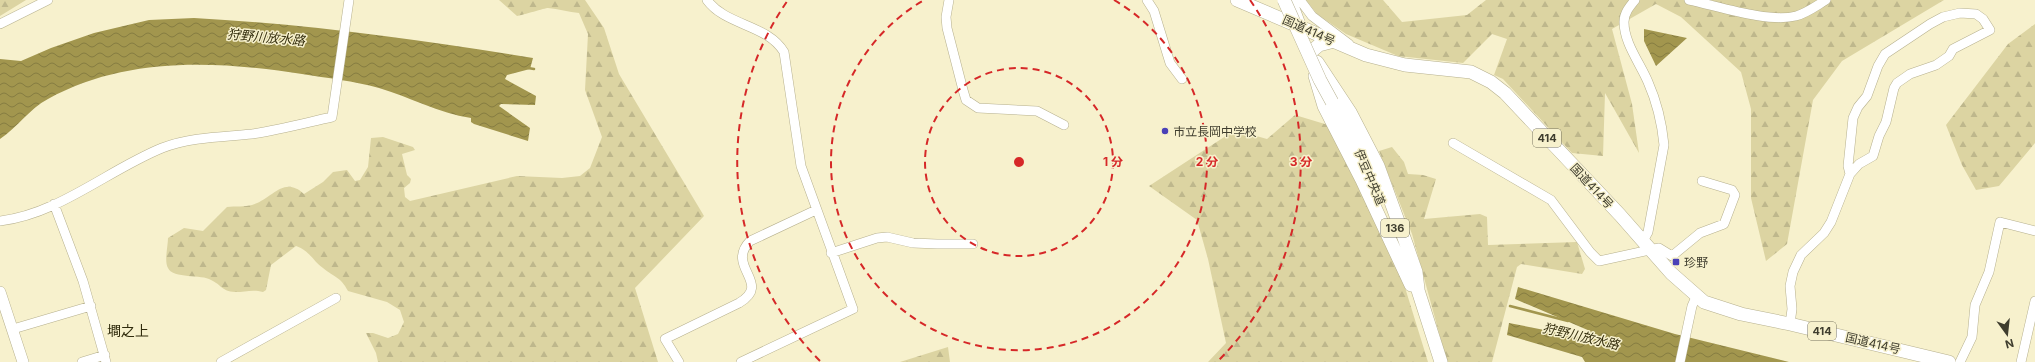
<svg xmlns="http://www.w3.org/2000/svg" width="2035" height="362" viewBox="0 0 2035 362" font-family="Inter,'Noto Sans JP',sans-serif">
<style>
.forest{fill:url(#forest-firs)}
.water{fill:url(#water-waves)}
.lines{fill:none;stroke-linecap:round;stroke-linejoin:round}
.stream{stroke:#a2964e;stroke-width:2.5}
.minor-casing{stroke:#b6b08e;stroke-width:10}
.major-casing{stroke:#b6b08e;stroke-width:12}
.highway-casing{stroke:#b6b08e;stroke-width:14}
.minor{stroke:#fff;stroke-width:9}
.major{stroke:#fff;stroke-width:11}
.highway{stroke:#fff;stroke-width:13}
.highway-bridge-casing{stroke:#b6b08e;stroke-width:14;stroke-linecap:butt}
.highway-bridge{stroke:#fff;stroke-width:13}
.ring{fill:none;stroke:#d62828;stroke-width:2;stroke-dasharray:7 5}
.poi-dot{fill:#4a41b7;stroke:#f7f1cd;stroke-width:1.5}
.labels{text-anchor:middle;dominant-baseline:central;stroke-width:3;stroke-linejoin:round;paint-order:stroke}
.shield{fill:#f7f1cd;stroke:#76735e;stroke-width:1}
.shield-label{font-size:11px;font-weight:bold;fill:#3f3d2e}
.street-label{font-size:12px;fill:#3f3d2e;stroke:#f7f1cd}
.poi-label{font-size:12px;fill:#3f3d2e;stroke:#f7f1cd;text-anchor:start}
.water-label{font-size:13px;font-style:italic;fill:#342e0d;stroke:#f7f1cd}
.quarter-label{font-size:14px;fill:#302b0c;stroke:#f7f1cd}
.centre{fill:#d62828;stroke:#f7f1cd;stroke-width:2}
.ring-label{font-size:12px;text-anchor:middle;font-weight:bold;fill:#d62828;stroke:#f7f1cd;stroke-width:3;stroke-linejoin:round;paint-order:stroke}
</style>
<defs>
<pattern id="forest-firs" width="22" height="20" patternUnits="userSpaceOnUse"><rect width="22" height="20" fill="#dcd4a2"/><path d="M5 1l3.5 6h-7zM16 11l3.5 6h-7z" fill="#beb78c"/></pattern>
<pattern id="water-waves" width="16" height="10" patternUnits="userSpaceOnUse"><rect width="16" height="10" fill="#a2964e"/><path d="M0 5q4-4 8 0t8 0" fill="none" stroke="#857c41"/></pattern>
</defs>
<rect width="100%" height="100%" fill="#f7f1cd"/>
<path class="forest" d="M 0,0 L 26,0 L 0,16 Z
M 499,0 L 585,0 L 604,28 L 619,74 L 704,216 L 635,288 L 658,362 L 378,362 L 376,353 L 366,333 L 373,333 L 388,338 L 398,334 L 404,322 L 400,310 L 387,302 L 348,291 C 340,276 335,278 323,268 C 312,260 310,251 296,246 L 271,265 L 266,290 L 263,292 C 252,289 246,292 235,292 C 221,291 222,285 211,280 C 202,274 173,279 168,268 C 164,261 168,246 168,238 L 184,228 L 203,231 L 227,207 C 235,206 245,207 252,205 C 273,199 283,175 304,194 L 323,182 L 333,172 L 347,170 L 355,181 L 360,180 L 368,167 L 371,138 L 383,137 L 413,147 L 415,150 L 402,154 L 407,175 L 411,179 L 410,183 L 404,188 L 405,197 L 410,201 L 517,176 L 562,178 L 580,176 L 590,168 L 602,137 L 585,90 L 588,34 L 579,13 C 569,12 558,9 548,8 C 545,8 523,15 517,16 Z
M 1306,0 L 1383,0 L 1402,22 L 1467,15 L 1486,0 L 1944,0 L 1842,61 L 1813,100 L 1787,244 L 1766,261 L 1751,198 L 1751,109 L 1741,72 L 1681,17 L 1656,4 L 1612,29 L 1632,104 L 1639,153 L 1605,93 L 1603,156 L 1572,153 L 1503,79 L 1494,75 L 1507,39 L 1492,34 L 1463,63 L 1398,56 L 1346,34 L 1317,14 Z
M 2035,24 L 2035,143 L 1999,186 L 1976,190 L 1962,165 L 1946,125 L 2008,44 Z
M 1295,115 L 1338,128 L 1403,281 L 1428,362 L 1208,362 L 1226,343 L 1208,259 L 1197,220 L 1149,186 L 1235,130 L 1267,139 Z
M 1392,147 L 1404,162 L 1408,174 L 1423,175 L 1436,179 L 1424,219 L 1480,214 L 1487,217 L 1488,245 L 1577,242 L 1585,269 L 1582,274 L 1521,264 L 1517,267 L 1492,362 L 1447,362 L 1412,234 L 1379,151 Z
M 948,347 L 950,362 L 900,362 Z"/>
<path class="water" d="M 194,18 C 308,24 420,40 533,58 L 530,69 L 507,75 L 505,79 L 536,96 L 535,105 L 501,104 L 499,106 L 530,128 L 528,141 L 474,124 L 471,122 L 471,118 C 438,113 410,97 379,88 C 354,81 327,78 302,74 C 217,61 126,56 48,99 C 29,109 18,127 0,139 L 0,59 L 21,61 L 51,48 L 94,33 L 149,20 Z
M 1644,29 L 1687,38 L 1656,66 L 1644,41 Z
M 1518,287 L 1675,334 L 1789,362 L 1585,362 L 1582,357 L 1507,335 L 1509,323 L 1585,338 L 1590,337 L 1591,334 L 1590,331 L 1515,299 Z"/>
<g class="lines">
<path class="stream" d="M 528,68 L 534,69
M 1510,306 L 1568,321"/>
<g class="minor-casing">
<path id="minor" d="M 707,0 C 726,26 767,24 784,52 L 801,166 L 853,309 L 741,362
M 949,0 L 946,17 L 947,28 L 963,90 L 966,100 L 978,108 L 1037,111 L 1064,125
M 1147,0 L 1154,11 L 1170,63 L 1182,79
M 1292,0 L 1302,27
M 1300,0 L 1312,16 L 1349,44
M 1635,0 C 1630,6 1624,13 1624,22 C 1624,43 1640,63 1648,82 C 1656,100 1662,124 1664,145 L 1648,232 L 1643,241
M 1689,0 C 1718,6 1768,23 1796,16 C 1807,13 1816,6 1826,0
M 0,24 L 48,0
M 1453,143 L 1551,200 L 1590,252 L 1599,261 L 1659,248 L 1672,256 L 1700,233 L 1724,224 L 1735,195 L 1732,190 L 1702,181
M 54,204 L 83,281 L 106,362
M 0,221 C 59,214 108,170 162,148 C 191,137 222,137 252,134 C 279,130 305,123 332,117 L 349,0
M 831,253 L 877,238 L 887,237 L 913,243 L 937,244 L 973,244
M 1790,324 L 1792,309 L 1790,286 L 1793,272 L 1801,255 L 1824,233 L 1831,222 L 1850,174 L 1859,164 L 1873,156 L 1879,136 L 1886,122 L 1894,88 L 1897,83 L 1910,74 L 1936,65 L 1949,56 L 1953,49 L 1990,30 L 1983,19 L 1976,14 L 1960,13 L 1943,17 L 1930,24 L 1885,54 L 1878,66 L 1867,96 L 1858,107 L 1853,118 L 1848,166 L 1850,174
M 13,329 L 91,306
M 82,362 L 105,355
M 221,362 L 336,298
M 679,362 L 665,339 L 739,303 C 773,283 725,267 750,241 L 816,210
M 1680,362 L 1692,306 L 1696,297
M 1960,362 L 1972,337 L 1975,305 L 1989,272 L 2000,222 L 2035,231
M 2021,362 L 2035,301"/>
</g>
<g class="major-casing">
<path id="major" d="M 0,292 L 23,362"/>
</g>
<g class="highway-casing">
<path id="highway" d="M 1237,0 L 1366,55 L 1405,65 L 1471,72 L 1491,82 L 1505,93 L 1620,215 L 1671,273 L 1704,302 L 1741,314 L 1790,324 L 1949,362
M 1312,51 L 1319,45 L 1334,41
M 1317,62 L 1350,112 L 1378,166 L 1407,246 L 1416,272 L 1418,289
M 1315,76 L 1324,106 L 1362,180 L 1411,285
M 1332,102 L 1361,155 L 1373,183
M 1415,281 L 1441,362"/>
</g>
<use href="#minor" class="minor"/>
<use href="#major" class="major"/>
<use href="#highway" class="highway"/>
<g class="highway-bridge-casing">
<path id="highway-bridge" d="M 1284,0 L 1320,80 L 1332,102"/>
</g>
<use href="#highway-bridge" class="highway-bridge"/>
</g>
<g class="ring">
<circle cx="1019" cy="162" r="94"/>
<path d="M1114 0A188 188 0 1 1 924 0"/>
<path d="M820 361A282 282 0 0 1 788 0M1250 0A282 282 0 0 1 1218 361"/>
</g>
<g class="poi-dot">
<circle cx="1165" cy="131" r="4"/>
<rect x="1672" y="258" width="8" height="8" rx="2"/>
</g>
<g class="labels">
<g class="shield">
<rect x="1533" y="129" width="28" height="18" rx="3"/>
<rect x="1381" y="219" width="28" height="18" rx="3"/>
<rect x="1808" y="322" width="28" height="18" rx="3"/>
</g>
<g class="shield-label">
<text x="1547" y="138">414</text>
<text x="1395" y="228">136</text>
<text x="1822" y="331">414</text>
</g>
<g class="street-label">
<text transform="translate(1309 30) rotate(24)">国道414号</text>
<text transform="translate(1370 177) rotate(67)">伊豆中央道</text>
<text transform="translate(1592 186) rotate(47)">国道414号</text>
<text transform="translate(1873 343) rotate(13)">国道414号</text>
</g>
<g class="poi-label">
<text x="1173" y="131">市立長岡中学校</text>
<text x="1684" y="262">珍野</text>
</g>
<g class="water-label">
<text transform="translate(266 37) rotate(5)">狩野川放水路</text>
<text transform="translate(1581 336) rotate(13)">狩野川放水路</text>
</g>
<g class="quarter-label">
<text x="128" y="330">墹之上</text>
</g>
</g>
<circle cx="1019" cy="162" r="6" class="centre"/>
<g class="ring-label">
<text x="1113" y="166">1 分</text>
<text x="1207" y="166">2 分</text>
<text x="1301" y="166">3 分</text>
</g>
<g transform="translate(2007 334) rotate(165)" stroke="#f7f1cd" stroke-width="3" paint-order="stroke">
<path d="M0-3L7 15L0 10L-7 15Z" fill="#3f3d2e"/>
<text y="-6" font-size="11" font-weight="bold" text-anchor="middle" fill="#3f3d2e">N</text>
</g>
</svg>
